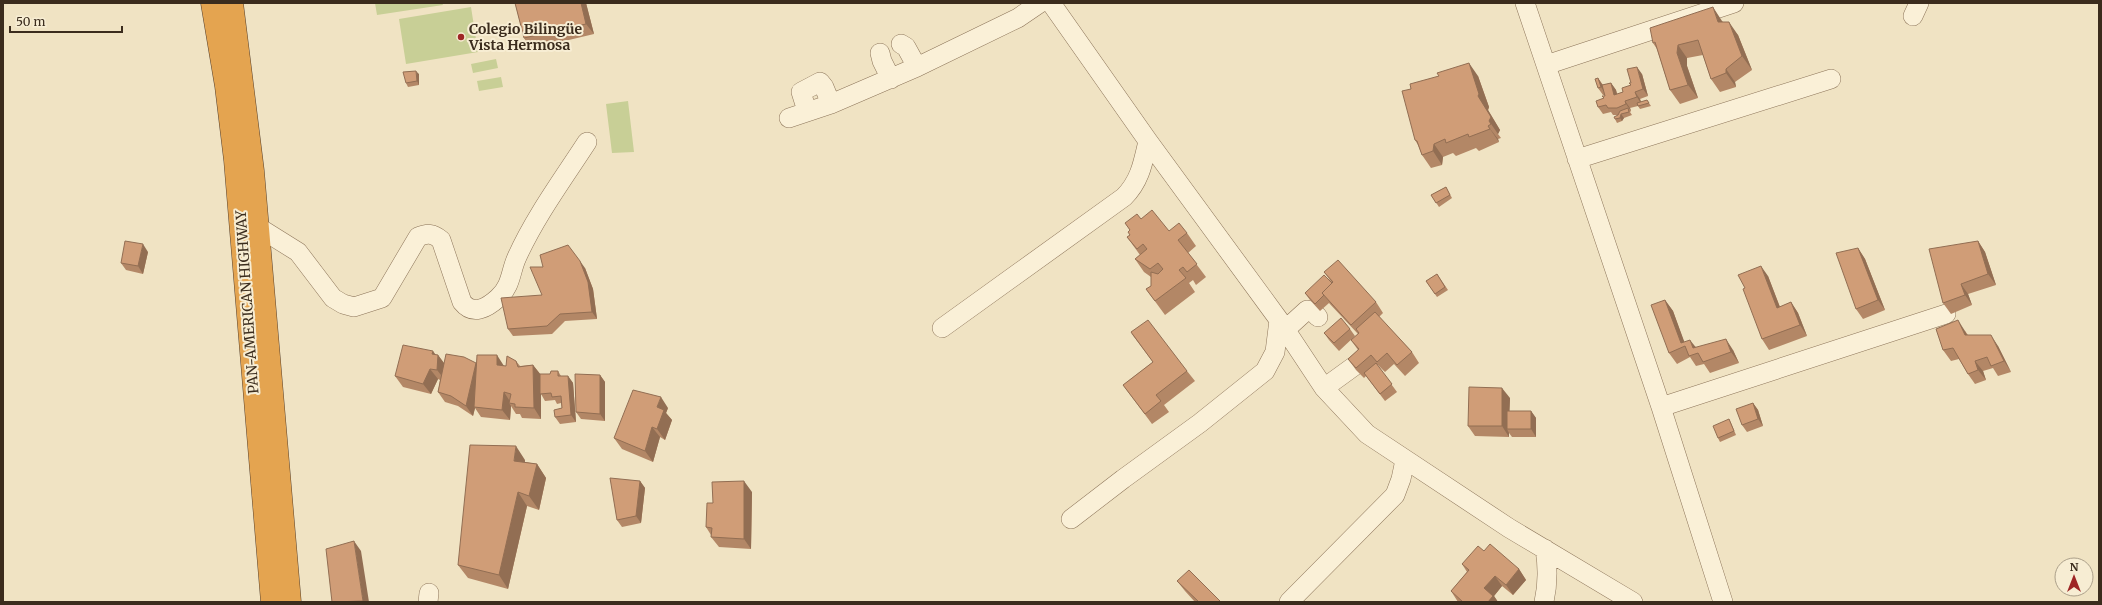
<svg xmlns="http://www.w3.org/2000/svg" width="2102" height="605" viewBox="0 0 2102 605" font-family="Merriweather,serif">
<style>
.green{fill:#c8cf96}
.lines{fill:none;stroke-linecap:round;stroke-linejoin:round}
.minor-casing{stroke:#8c7459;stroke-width:20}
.highway-casing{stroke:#59422d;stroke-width:23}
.minor{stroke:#faf0d7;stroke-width:19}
.highway{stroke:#e4a450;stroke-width:22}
.wall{fill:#b38766}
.shaded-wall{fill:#926e53}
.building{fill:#d09d77;stroke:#926e53}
.poi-dot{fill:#9e2625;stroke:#f7edd3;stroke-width:1.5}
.labels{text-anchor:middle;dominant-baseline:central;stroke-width:4;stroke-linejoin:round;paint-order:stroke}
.poi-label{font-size:14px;font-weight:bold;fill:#3b2c1d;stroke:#f7edd3;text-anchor:start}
.street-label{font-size:14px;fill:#3b2c1d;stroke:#f7edd3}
</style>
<rect width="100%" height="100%" fill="#f0e3c3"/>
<path class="green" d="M 375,3 L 442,3 L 443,5 L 377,15 Z
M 471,7 L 478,52 L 406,64 L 399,19 Z
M 496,59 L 498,68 L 473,73 L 471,64 Z
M 501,77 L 503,87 L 479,91 L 477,81 Z
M 628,101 L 634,152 L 612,153 L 606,104 Z"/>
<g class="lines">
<g class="minor-casing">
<path id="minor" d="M 1051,3 L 1148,141 L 1279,320 L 1324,388 L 1367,434 L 1509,528 L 1633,602
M 1525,3 L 1661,407 L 1723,602
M 1913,16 L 1919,3
M 901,44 L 906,47 L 917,67
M 880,53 L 882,61 L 891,79
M 1546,65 L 1734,3
M 807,111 L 801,92 L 820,82 L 824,87 L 831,104
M 789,118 L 831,104 L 917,67 L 1018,18 L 1040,3
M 1577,159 L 1831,79
M 258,227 L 298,252 L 333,298 L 343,304 L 354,307 L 382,298 L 418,237 C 427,233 433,233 441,240 L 462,302 C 473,316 487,308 498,298 C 512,285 510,272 517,257 C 535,217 563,179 587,142
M 942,328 L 1124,197 C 1140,181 1143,163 1148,141
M 1285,330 L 1307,310 L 1312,311 L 1318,317
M 1324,388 L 1364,359
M 1661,407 L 1946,314
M 1071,519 L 1123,479 L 1200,423 L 1265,371 L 1275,352 L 1279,320
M 428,602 L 429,593
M 1289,602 L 1395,495 L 1401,479 L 1405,460
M 1544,602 C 1548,584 1548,567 1545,549"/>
</g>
<g class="highway-casing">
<path id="highway" d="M 212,3 L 226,86 L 235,160 L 272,602
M 232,3 L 253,171 L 290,602"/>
</g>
<use href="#minor" class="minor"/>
<use href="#highway" class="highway"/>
</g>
<path class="wall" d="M 515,3 L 586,3 L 594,34 L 531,49 L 524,38 Z
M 1722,21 L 1723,22 L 1738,35 L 1752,70 L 1735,82 L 1736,87 L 1720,92 L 1711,79 L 1703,55 L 1687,58 L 1687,66 L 1698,98 L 1680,104 L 1670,90 L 1657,49 L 1653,43 Z
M 419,74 L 419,85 L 408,87 L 406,83 Z
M 1642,74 L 1648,96 L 1640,99 L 1641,102 L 1647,100 L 1651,106 L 1640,109 L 1638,106 L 1630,108 L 1631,111 L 1630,112 L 1632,115 L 1624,118 L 1622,121 L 1617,123 L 1615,119 L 1618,115 L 1613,115 L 1611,112 L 1603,114 L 1598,107 L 1605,96 L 1604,95 L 1603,95 L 1598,88 L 1598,78 L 1603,85 L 1611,83 L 1616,90 L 1617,94 L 1623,92 L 1631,85 L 1631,83 Z
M 1478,76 L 1489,107 L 1488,110 L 1500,130 L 1498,134 L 1501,138 L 1498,139 L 1499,142 L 1479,151 L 1476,148 L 1456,156 L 1453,153 L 1443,157 L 1442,165 L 1431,168 L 1422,155 L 1418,145 L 1415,140 Z
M 1446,187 L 1452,198 L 1439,207 L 1431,195 Z
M 1141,219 L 1169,231 L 1187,233 L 1196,246 L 1188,253 L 1206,277 L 1196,285 L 1193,280 L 1189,283 L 1195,292 L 1165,315 L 1146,289 L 1151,286 L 1151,277 L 1144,272 L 1135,259 L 1140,255 L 1127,237 L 1130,235 L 1130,230 L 1125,223 Z
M 1978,241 L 1985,252 L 1996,285 L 1968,294 L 1972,305 L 1951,314 L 1943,303 Z
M 1858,248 L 1865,259 L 1885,310 L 1863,319 L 1856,309 Z
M 148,252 L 143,274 L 126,270 L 121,263 Z
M 585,268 L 593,289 L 597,319 L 565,321 L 552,334 L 513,336 L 508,329 L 542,295 Z
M 1324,272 L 1376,302 L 1383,313 L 1379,317 L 1412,352 L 1419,363 L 1405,376 L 1394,364 L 1385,372 L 1378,365 L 1378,366 L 1397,392 L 1385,401 L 1366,376 L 1364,378 L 1356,370 L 1348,359 L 1358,350 L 1351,340 L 1358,334 L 1329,303 L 1320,311 L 1310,300 L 1305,293 L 1332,283 Z
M 1437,274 L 1448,290 L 1437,297 L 1426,281 Z
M 1768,276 L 1780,307 L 1791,302 L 1798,313 L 1807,336 L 1769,350 L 1762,339 L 1745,288 Z
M 1665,300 L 1673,311 L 1684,342 L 1696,347 L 1733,350 L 1739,363 L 1710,373 L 1704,364 L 1696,366 L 1690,357 L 1677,364 L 1669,353 Z
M 1350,329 L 1355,336 L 1339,351 L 1329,340 L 1324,333 Z
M 1965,331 L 1968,335 L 1998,346 L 2011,372 L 1998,376 L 1993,368 L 1983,371 L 1986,380 L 1975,384 L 1968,374 L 1959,359 L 1951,361 L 1943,350 Z
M 1131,333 L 1187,371 L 1195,381 L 1164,405 L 1169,412 L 1152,424 L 1123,385 L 1153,362 Z
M 436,355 L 438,355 L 444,363 L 476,363 L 477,365 L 506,366 L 516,361 L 520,366 L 533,365 L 540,374 L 550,374 L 558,371 L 561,376 L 568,376 L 573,383 L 576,422 L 560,424 L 555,417 L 562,408 L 561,403 L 557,404 L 555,400 L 545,401 L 541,394 L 541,419 L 522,418 L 520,414 L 516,414 L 511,406 L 510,420 L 481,417 L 475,408 L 473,416 L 458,406 L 445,402 L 438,392 L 440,380 L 438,379 L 431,394 L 403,387 L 395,376 Z
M 600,375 L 605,382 L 605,421 L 581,419 L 576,412 Z
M 1510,398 L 1509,411 L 1531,411 L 1536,418 L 1536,437 L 1512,437 L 1509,433 L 1509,437 L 1475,436 L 1468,426 Z
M 1753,403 L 1758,410 L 1763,426 L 1747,432 L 1742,425 Z
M 668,408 L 666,413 L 672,420 L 665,440 L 660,437 L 653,462 L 622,449 L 614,438 Z
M 1729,419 L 1731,423 L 1736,435 L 1720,442 L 1718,438 Z
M 525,460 L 525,462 L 537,464 L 546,478 L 539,510 L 527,506 L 508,589 L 468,578 L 458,565 Z
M 640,481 L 645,488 L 641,523 L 622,527 L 617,520 Z
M 752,492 L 751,549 L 719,547 L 711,537 L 711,535 L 706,527 L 713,503 Z
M 1484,551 L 1519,569 L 1526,580 L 1513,595 L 1502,586 L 1494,596 L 1498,602 L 1458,602 L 1451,591 L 1467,572 L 1462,564 Z
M 1177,581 L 1221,602 L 1195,602 L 1185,591 Z"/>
<path class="shaded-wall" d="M 581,3 L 586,3 L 594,34 L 586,24 Z
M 1713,7 L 1722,21 L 1727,35 L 1718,22 Z
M 1729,22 L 1738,35 L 1752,70 L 1742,56 Z
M 1678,45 L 1687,58 L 1687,66 L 1698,98 L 1688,85 L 1677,53 Z
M 1469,63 L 1478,76 L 1489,107 L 1488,110 L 1500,130 L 1498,134 L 1489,121 L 1478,96 Z
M 1637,67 L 1642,74 L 1648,96 L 1643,89 Z
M 1726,69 L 1735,82 L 1736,87 L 1726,73 Z
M 416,71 L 419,74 L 419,85 L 417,81 Z
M 1598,78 L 1603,86 L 1606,94 L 1601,87 Z
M 1611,83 L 1616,90 L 1619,102 L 1614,95 Z
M 1635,92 L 1640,99 L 1642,105 L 1637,97 Z
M 1625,101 L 1630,108 L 1631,111 L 1626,104 Z
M 1621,114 L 1624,118 L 1622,121 L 1620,118 Z
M 1488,126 L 1498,139 L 1499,142 L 1490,129 Z
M 1434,144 L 1443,157 L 1442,165 L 1433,151 Z
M 1978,241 L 1985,252 L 1996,285 L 1988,274 Z
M 143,244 L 148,252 L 143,274 L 138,266 Z
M 1858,248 L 1865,259 L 1885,310 L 1878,300 Z
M 580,261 L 585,268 L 593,289 L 597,319 L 592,312 Z
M 1761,266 L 1768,276 L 1784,318 L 1777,308 Z
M 1961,284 L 1968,294 L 1972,305 L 1965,295 Z
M 1665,300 L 1673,311 L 1687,349 L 1685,346 L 1681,343 Z
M 1791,302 L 1798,313 L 1807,336 L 1800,325 Z
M 1958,320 L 1965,331 L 1972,346 L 1965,335 Z
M 1991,335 L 1998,346 L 2011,372 L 2004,361 Z
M 1726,339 L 1733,350 L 1739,363 L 1731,352 Z
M 1690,340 L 1698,350 L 1693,348 Z
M 433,351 L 438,358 L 438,355 L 446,366 L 445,380 L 437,370 L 432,354 Z
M 497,355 L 504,366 L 497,365 Z
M 1975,361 L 1983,371 L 1986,380 L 1978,370 Z
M 476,363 L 483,374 L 474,407 L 475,408 L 473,416 L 466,406 Z
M 533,365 L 541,375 L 541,419 L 534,408 Z
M 430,369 L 438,379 L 431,394 L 423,384 Z
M 600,375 L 605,382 L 605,421 L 600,414 Z
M 568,376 L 573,383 L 576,422 L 571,415 Z
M 1502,388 L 1510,398 L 1509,429 L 1507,429 L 1509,433 L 1509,437 L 1502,426 Z
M 504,392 L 511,403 L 509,403 L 511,406 L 510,420 L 502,410 Z
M 661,397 L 668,408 L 666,413 L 672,420 L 665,440 L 657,429 L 657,407 Z
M 1753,403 L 1758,410 L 1763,426 L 1758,419 Z
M 1531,411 L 1536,418 L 1536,437 L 1531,429 Z
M 652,427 L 660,437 L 653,462 L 645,451 Z
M 516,446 L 525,460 L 524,474 L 514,461 Z
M 537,464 L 546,478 L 539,510 L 529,496 Z
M 640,481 L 645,488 L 641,523 L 636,516 Z
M 744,481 L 752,492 L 751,549 L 744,539 Z
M 518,492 L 527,506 L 508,589 L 499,575 Z
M 354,541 L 361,551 L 369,602 L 363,601 Z
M 1519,569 L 1526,580 L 1513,595 L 1506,585 Z
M 1495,576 L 1502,586 L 1494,596 L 1498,602 L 1488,602 L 1484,588 Z"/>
<path class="building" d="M 515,3 L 581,3 L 586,24 L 524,38 Z
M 1713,7 L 1718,22 L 1729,22 L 1742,56 L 1726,69 L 1726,73 L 1711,79 L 1698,40 L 1678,45 L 1677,53 L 1688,85 L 1670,90 L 1655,42 L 1653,43 L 1650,28 Z
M 1469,63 L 1479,94 L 1478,96 L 1491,117 L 1489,121 L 1491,124 L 1488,126 L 1490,129 L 1469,137 L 1468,134 L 1446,143 L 1445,139 L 1434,144 L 1433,151 L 1422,155 L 1417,141 L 1415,140 L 1402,91 L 1411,89 L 1410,84 L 1439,76 L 1437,73 Z
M 1637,67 L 1643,89 L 1635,92 L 1637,97 L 1625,101 L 1626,104 L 1617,108 L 1608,108 L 1606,105 L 1598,107 L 1596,101 L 1604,98 L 1602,96 L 1605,96 L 1602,85 L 1611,83 L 1614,95 L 1623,92 L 1622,88 L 1631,85 L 1629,83 L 1631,83 L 1627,69 Z
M 416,71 L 417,81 L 406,83 L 403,72 Z
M 1598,78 L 1601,87 L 1598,88 L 1595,79 Z
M 1647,100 L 1649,103 L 1638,106 L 1637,103 Z
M 1628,108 L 1629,112 L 1621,114 L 1620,118 L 1615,119 L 1614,117 L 1618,115 L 1620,111 Z
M 1446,187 L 1450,195 L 1436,203 L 1431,195 Z
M 1152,210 L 1169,231 L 1179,223 L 1187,233 L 1178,240 L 1197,264 L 1187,272 L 1183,267 L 1179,270 L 1186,278 L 1155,301 L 1146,289 L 1151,286 L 1151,272 L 1158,274 L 1163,269 L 1158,263 L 1150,269 L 1135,259 L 1147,249 L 1143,244 L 1137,249 L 1127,237 L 1130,235 L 1128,232 L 1130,230 L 1125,223 L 1137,214 L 1141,219 Z
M 125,241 L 143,244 L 138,266 L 121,263 Z
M 1978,241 L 1988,274 L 1961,284 L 1965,295 L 1943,303 L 1929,249 Z
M 568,245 L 580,261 L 588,282 L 592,312 L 560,314 L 547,326 L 508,329 L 501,298 L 542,295 L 530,267 L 543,267 L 540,255 Z
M 1858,248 L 1878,300 L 1856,309 L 1836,253 Z
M 1338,260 L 1376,302 L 1351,325 L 1322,293 L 1333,282 L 1324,272 Z
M 1761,266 L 1777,308 L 1791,302 L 1800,325 L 1762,339 L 1743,289 L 1745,288 L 1738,275 Z
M 1437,274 L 1445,287 L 1435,294 L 1426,281 Z
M 1324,275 L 1332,283 L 1322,293 L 1324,295 L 1315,304 L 1305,293 Z
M 1665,300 L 1681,343 L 1690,340 L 1693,348 L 1726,339 L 1731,352 L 1703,362 L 1698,353 L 1689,356 L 1685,346 L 1669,353 L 1651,305 Z
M 1375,312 L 1412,352 L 1397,365 L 1387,353 L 1377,362 L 1371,355 L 1356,368 L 1348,359 L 1359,349 L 1351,340 L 1359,333 L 1356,329 Z
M 1341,318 L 1350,329 L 1334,343 L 1324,333 Z
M 1148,320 L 1187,371 L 1156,395 L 1161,401 L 1145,414 L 1123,385 L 1153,362 L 1131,332 Z
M 1958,320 L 1965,335 L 1991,335 L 2004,361 L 1991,366 L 1987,357 L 1975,361 L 1978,370 L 1968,374 L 1953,348 L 1943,350 L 1936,329 Z
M 403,345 L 433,351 L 432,354 L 438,355 L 437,370 L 430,369 L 423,384 L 395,376 Z
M 446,354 L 464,357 L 476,363 L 466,406 L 451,396 L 438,392 Z
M 477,355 L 497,355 L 497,365 L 506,366 L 507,356 L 516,361 L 518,367 L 533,365 L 534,408 L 515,407 L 515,404 L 509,403 L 511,394 L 504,392 L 502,410 L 474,407 Z
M 1376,363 L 1392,384 L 1380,394 L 1364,373 Z
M 551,371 L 558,371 L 558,376 L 568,376 L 571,415 L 555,417 L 554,410 L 562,408 L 561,396 L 552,397 L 551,393 L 540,394 L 540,374 L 550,374 Z
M 575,374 L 600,375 L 600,414 L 576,412 Z
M 1469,387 L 1502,388 L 1502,426 L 1468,426 Z
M 633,390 L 661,397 L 657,407 L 664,410 L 657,429 L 652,427 L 645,451 L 614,438 Z
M 1753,403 L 1758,419 L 1742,425 L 1736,409 Z
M 1507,411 L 1531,411 L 1531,429 L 1507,429 Z
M 1729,419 L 1734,431 L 1718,438 L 1713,426 Z
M 470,445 L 516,446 L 514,461 L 537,464 L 529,496 L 518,492 L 499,575 L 458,565 Z
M 610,478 L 640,481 L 636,516 L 617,520 Z
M 744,481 L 744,539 L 711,537 L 712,528 L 706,527 L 707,503 L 713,503 L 712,482 Z
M 354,541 L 363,601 L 332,602 L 326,549 Z
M 1490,544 L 1519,569 L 1506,585 L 1495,576 L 1484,588 L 1493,596 L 1488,602 L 1463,602 L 1451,591 L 1469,570 L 1462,564 L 1478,546 L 1484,551 Z
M 1189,570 L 1221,602 L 1199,602 L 1177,581 Z"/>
<circle class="poi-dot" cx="461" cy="37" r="4"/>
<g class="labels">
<g class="poi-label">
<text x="469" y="29">Colegio Bilingüe<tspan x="469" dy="16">Vista Hermosa</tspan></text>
</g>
<g class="street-label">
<text transform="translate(247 302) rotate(-94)">PAN-AMERICAN HIGHWAY</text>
</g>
</g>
<rect width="2102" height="605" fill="none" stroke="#3b2c1d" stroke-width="8"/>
<g transform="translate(2074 577)"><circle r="19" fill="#f7edd3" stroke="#aca08a"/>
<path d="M0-3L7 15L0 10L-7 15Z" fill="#9e2625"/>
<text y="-6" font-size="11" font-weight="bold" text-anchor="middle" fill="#3b2c1d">N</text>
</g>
<path d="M10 26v6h112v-6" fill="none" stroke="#3b2c1d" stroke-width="2"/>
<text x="16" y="26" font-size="12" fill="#3b2c1d" stroke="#f7edd3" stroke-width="3" paint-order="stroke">50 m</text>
</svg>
